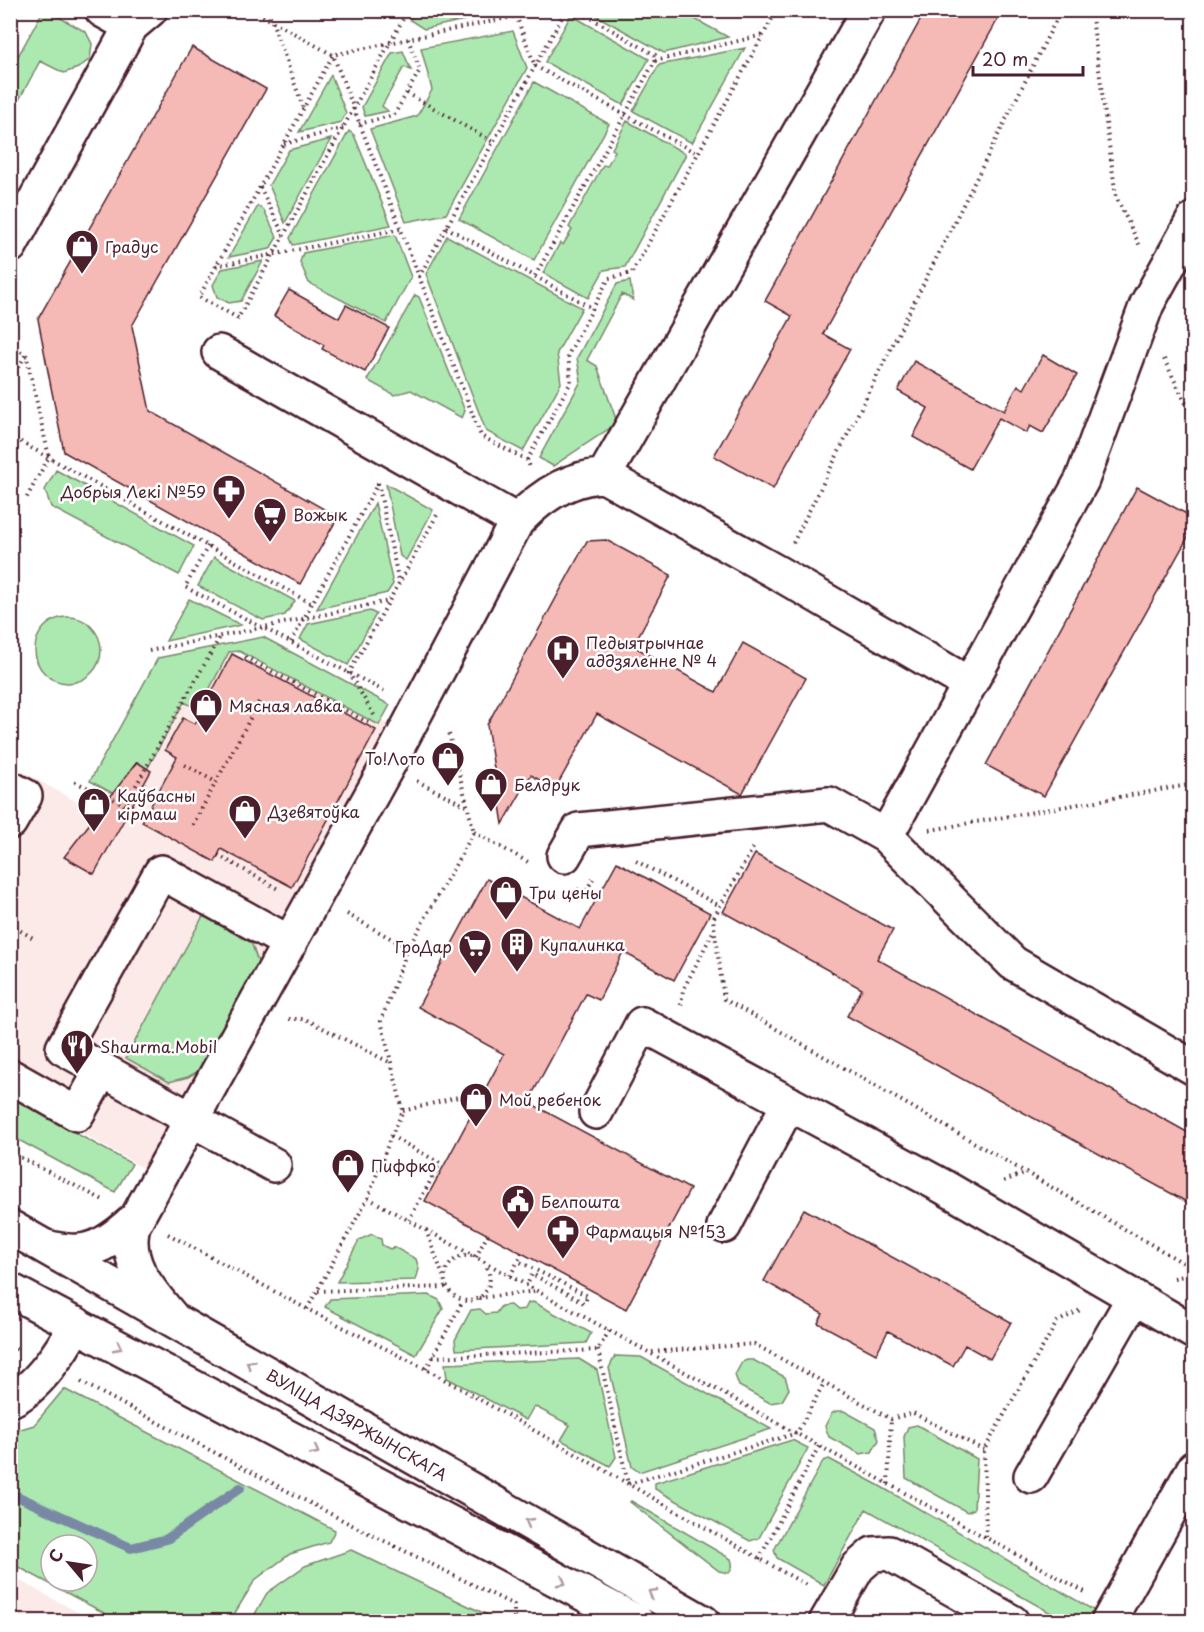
<svg xmlns="http://www.w3.org/2000/svg" width="1204" height="1632" viewBox="0 0 1204 1632" font-family="'Playpen Sans',sans-serif">
<style>
.built{fill:#fceae9}
.green{fill:#ace9b0;stroke:#7b846e;stroke-width:1.5;fill-rule:evenodd}
.lines{fill:none;stroke-linecap:round;stroke-linejoin:round}
.stream{stroke:#7989a5;stroke-width:10}
.building{fill:#f5bab5;stroke:#4a1f2b;stroke-width:1.5}
.minor-casing{stroke:#4a1f2b;stroke-width:38}
.major-casing{stroke:#4a1f2b;stroke-width:38}
.path{stroke:#4a1f2b;stroke-width:4;stroke-dasharray:1.5 4.5;stroke-linecap:butt}
.minor{stroke:#fff;stroke-width:33}
.major{stroke:#fff;stroke-width:33}
.oneway{stroke:#ae9aa0}
.labels{text-anchor:middle;dominant-baseline:central;stroke-width:5;stroke-linejoin:round;paint-order:stroke}
.poi-label{font-size:16px;fill:#4a1f2b;stroke:#fff;text-anchor:start}
.street-label{font-size:16px;fill:#4a1f2b;stroke:#fff}
</style>
<rect width="100%" height="100%" fill="#fff"/>
<filter id="ink" filterUnits="userSpaceOnUse"><feTurbulence type="fractalNoise" baseFrequency=".0167" numOctaves="2"/><feDisplacementMap in="SourceGraphic" scale="12" xChannelSelector="R" yChannelSelector="G"/><feConvolveMatrix kernelMatrix="1 2 1 2 8 2 1 2 1" color-interpolation-filters="sRGB"/></filter>
<g filter="url(#ink)">
<path class="built" d="M 217,646 L 395,727 L 143,1168 L 11,1093 L 11,765 L 84,806 Z
M 10,1576 L 11,1576 L 94,1621 L 11,1621 Z"/>
<path class="green" d="M 43,11 L 48,11 L 86,32 L 92,44 L 90,59 L 78,68 L 64,73 L 40,61 L 11,115 L 11,69 Z
M 415,11 L 506,10 L 506,11 L 424,29 L 410,20 Z
M 588,11 L 680,11 L 728,37 L 664,53 Z
M 571,15 L 649,59 L 623,105 L 545,62 Z
M 513,31 L 527,68 L 446,214 L 406,222 L 370,129 L 417,116 L 432,90 L 421,48 Z
M 745,48 L 692,143 L 633,111 L 659,65 Z
M 403,51 L 411,70 L 404,67 L 382,106 L 388,111 L 365,116 L 362,107 L 392,53 Z
M 331,75 L 346,113 L 341,122 L 299,132 Z
M 534,82 L 609,124 L 534,260 L 459,219 Z
M 627,121 L 686,154 L 625,267 L 604,270 L 588,298 L 543,273 L 560,243 L 563,245 L 572,230 L 569,227 L 603,165 L 607,166 L 615,151 L 612,149 Z
M 349,131 L 354,135 L 391,225 L 293,245 L 290,238 Z
M 331,139 L 285,223 L 269,185 L 289,150 Z
M 258,206 L 264,210 L 277,237 L 270,249 L 229,257 Z
M 395,235 L 411,277 L 386,323 L 309,283 L 300,262 L 303,253 Z
M 447,236 L 582,308 L 557,353 L 561,383 L 523,451 L 486,431 L 426,274 Z
M 263,261 L 241,301 L 229,303 L 217,297 L 213,285 L 222,269 Z
M 630,281 L 633,300 L 622,294 L 587,360 L 597,366 L 616,419 L 613,426 L 553,466 L 539,458 L 581,381 L 577,358 L 617,284 Z
M 415,295 L 419,297 L 465,411 L 462,418 L 411,390 L 394,395 L 367,380 Z
M 56,470 L 194,546 L 179,575 L 51,507 L 45,490 Z
M 386,484 L 433,510 L 406,560 L 400,556 Z
M 375,503 L 393,584 L 387,593 L 317,609 Z
M 214,557 L 295,601 L 285,615 L 263,620 L 198,586 Z
M 189,599 L 241,625 L 166,641 Z
M 370,611 L 376,614 L 348,665 L 300,639 L 308,624 Z
M35 650a33 33 0 1 1 66 0a33 33 0 1 1-66 0Z
M 263,637 L 390,705 L 379,725 L 239,651 L 229,652 L 199,709 L 184,702 L 129,802 L 90,781 L 158,658 Z
M 203,916 L 251,942 L 259,965 L 202,1069 L 188,1077 L 169,1082 L 126,1058 Z
M 10,1097 L 132,1164 L 115,1192 L 11,1136 Z
M 372,1234 L 381,1239 L 382,1245 L 390,1249 L 394,1247 L 416,1259 L 419,1269 L 416,1280 L 337,1282 L 359,1240 Z
M 429,1295 L 439,1300 L 443,1309 L 416,1355 L 325,1307 L 330,1299 Z
M 533,1302 L 591,1333 L 586,1343 L 456,1350 L 455,1340 L 471,1310 L 480,1309 L 486,1314 L 496,1313 L 501,1306 L 510,1305 L 516,1310 L 525,1309 L 528,1303 Z
M 615,1356 L 641,1357 L 771,1429 L 639,1472 L 632,1467 L 609,1368 Z
M 579,1359 L 597,1370 L 616,1457 L 610,1466 L 561,1440 L 570,1425 L 534,1406 L 526,1420 L 447,1378 L 445,1364 Z
M 747,1360 L 753,1360 L 785,1377 L 789,1389 L 782,1401 L 770,1403 L 739,1386 L 735,1375 L 742,1362 Z
M 64,1389 L 335,1530 L 329,1542 L 290,1554 L 255,1580 L 230,1621 L 119,1621 L 11,1563 L 11,1432 L 34,1425 ZM 51,1545 L 87,1545 L 87,1581 L 51,1581 Z
M 837,1411 L 844,1411 L 875,1428 L 879,1440 L 872,1452 L 860,1454 L 829,1437 L 825,1426 L 832,1413 Z
M 917,1425 L 977,1459 L 974,1509 L 967,1512 L 906,1478 L 904,1437 L 908,1427 Z
M 792,1440 L 808,1448 L 759,1538 L 750,1541 L 655,1489 L 655,1483 Z
M 829,1459 L 878,1485 L 1095,1611 C 1085,1619 1078,1622 1065,1621 L 866,1509 L 824,1585 L 777,1558 L 774,1550 L 823,1461 Z
M 631,1501 L 731,1559 C 733,1565 733,1568 729,1573 L 719,1571 L 630,1502 Z
M 351,1550 L 500,1621 L 251,1621 L 267,1593 L 305,1566 Z"/>
<g class="lines">
<path class="stream" d="M 10,1493 L 131,1548 L 167,1539 L 240,1488"/>
</g>
<path class="building" d="M 926,10 L 1003,10 L 823,334 L 850,349 L 773,489 L 714,456 L 792,316 L 765,301 Z
M 192,47 L 266,89 L 132,326 L 150,411 L 338,517 L 300,584 L 64,452 L 50,382 L 38,319 Z
M 289,290 L 339,318 L 346,305 L 389,328 L 365,372 L 322,349 L 324,345 L 274,316 Z
M 1043,355 L 1077,375 L 1043,433 L 1030,426 L 1026,433 L 999,418 L 970,469 L 913,437 L 928,408 L 898,391 L 914,361 L 1004,411 L 1018,385 L 1024,389 Z
M 1137,487 L 1194,518 L 1194,526 L 1044,796 L 986,765 Z
M 606,540 L 671,575 L 633,646 L 716,692 L 743,643 L 806,678 L 742,794 L 597,714 L 555,789 L 531,775 L 503,824 L 487,725 L 587,541 Z
M 232,654 L 376,730 L 292,887 L 221,849 L 215,862 L 142,822 L 177,757 L 165,750 L 183,718 L 195,724 Z
M 137,762 L 151,771 L 94,874 L 64,857 Z
M 755,854 L 893,930 L 877,959 L 1194,1136 L 1194,1206 L 847,1016 L 862,989 L 723,912 Z
M 617,862 L 710,913 L 674,980 L 623,952 L 599,1000 L 586,994 L 528,1102 L 690,1189 L 626,1309 L 425,1201 L 504,1054 L 418,1007 L 487,879 L 580,929 Z
M 804,1209 L 1011,1322 L 990,1359 L 965,1345 L 953,1366 L 888,1331 L 876,1354 L 818,1323 L 823,1314 L 764,1281 Z"/>
<g class="lines">
<g class="minor-casing">
<path id="minor" d="M 102,10 L 131,26
M 1194,219 L 1147,304 L 1082,480 L 886,836 L 1013,963 L 1194,1068
M 10,246 L 131,26 L 150,10
M 219,352 L 517,521
M 604,476 L 869,10
M 10,788 L 25,796 L 10,822
M 564,856 L 579,830 L 829,804 L 886,836
M 10,1076 L 77,1114 L 102,1070
M 596,1112 L 642,1024 L 944,1187 L 1194,1332
M 274,1165 L 63,1048 L 161,872 L 290,943
M 724,1226 L 789,1103
M 46,1247 C 89,1259 106,1245 137,1218
M 174,1320 C 151,1292 123,1264 133,1225 L 388,765 L 517,521 C 540,497 570,477 604,476 L 778,573 L 969,684
M 10,1400 C 37,1389 63,1349 76,1324
M 1031,1476 L 1134,1297
M 826,1622 L 858,1567 L 873,1554 L 889,1553 L 1012,1622
M 1108,1622 L 1194,1468"/>
</g>
<g class="major-casing">
<path id="major" d="M 10,1227 L 703,1622
M 10,1290 L 637,1622"/>
</g>
<path class="path" d="M 252,10 L 333,55 L 481,436 L 527,460 L 530,467
M 268,10 L 303,107
M 514,10 L 535,66 L 698,154
M 1091,10 L 1116,197 L 1140,246
M 10,25 L 19,10
M 655,61 L 763,35
M 407,93 L 493,142
M 359,124 L 394,115 L 420,70 L 408,39
M 284,144 L 343,128
M 260,187 L 284,236
M 446,227 L 592,308
M 216,266 L 400,229
M 535,276 L 656,59 L 655,55 L 577,10
M 419,277 L 566,10
M 238,318 L 199,297 L 333,55 L 545,10
M 237,320 L 408,10
M 10,346 L 26,354 L 49,457 L 26,499
M 1164,359 L 1194,420
M 10,383 L 26,354
M 10,436 L 312,604
M 527,460 L 571,382 L 568,355 L 609,278 L 632,273 L 777,10
M 378,483 L 399,583
M 793,543 L 1061,10
M 208,546 L 185,587 L 388,693
M 291,642 L 378,483
M 149,651 L 389,601
M 245,657 L 371,724
M 374,715 L 349,673 L 437,515
M 185,765 L 216,782
M 417,781 L 468,807
M 75,782 L 131,807
M 121,812 L 220,637
M 193,825 L 261,698
M 930,830 L 1194,784
M 474,832 L 528,862
M 753,848 L 713,919 L 724,999 L 1194,1269
M 218,855 L 280,890
M 636,861 L 720,906
M 577,889 L 585,893 L 593,879
M 347,914 L 408,948
M 10,925 L 35,939
M 681,1005 L 683,990 L 714,930
M 289,1019 L 305,1019 L 391,1063
M 403,1111 L 462,1096 L 474,1103
M 391,1136 L 440,1163 L 409,1220
M 10,1152 L 103,1200
M 1004,1181 L 1025,1173
M 368,1198 L 1085,1592
M 426,1230 L 443,1276
M 168,1234 L 307,1309 L 426,1369 L 808,1586
M 522,1253 L 518,1261 L 588,1296 L 584,1303 L 532,1274 L 527,1285
M 472,1256 C 464,1255 456,1257 451,1263 C 429,1286 469,1317 486,1291 C 492,1282 490,1273 485,1264
M 476,1257 L 488,1234
M 510,1276 L 518,1261
M 1174,1278 L 1194,1274
M 318,1291 L 446,1287
M 479,1298 L 537,1291
M 307,1309 L 368,1198 L 391,1136 L 403,1111 L 381,1021 L 408,948 L 474,832 L 448,730
M 10,1346 L 18,1350
M 598,1350 L 628,1484 L 797,1433 L 824,1383
M 652,1352 L 754,1344 L 891,1419 L 913,1413 L 984,1450
M 433,1357 L 598,1350 L 609,1331
M 426,1369 L 463,1301
M 81,1382 L 348,1523 L 514,1605 L 514,1622
M 888,1484 L 891,1419
M 986,1537 L 984,1450 L 1057,1322 L 1082,1309
M 759,1559 L 819,1446
M 1189,1622 L 1194,1614"/>
<use href="#minor" class="minor"/>
<use href="#major" class="major"/>
</g>
<defs><path id="oneway-chevron" d="M-2-3.5L2.5 0L-2 3.5" fill="none" stroke-width="1.6" stroke-linecap="round" stroke-linejoin="round" transform="scale(1.5)"/></defs>
<g class="oneway">
<use href="#oneway-chevron" transform="translate(118 1347) rotate(28)"/>
<use href="#oneway-chevron" transform="translate(250 1364) rotate(-150)"/>
<use href="#oneway-chevron" transform="translate(315 1451) rotate(28)"/>
<use href="#oneway-chevron" transform="translate(529 1522) rotate(-150)"/>
<use href="#oneway-chevron" transform="translate(562 1582) rotate(28)"/>
<use href="#oneway-chevron" transform="translate(652 1593) rotate(-150)"/>
</g>
</g>
<defs>
<g id="shop-pin" transform="scale(1.725)"><path d="M0 17L-7.5 6A9.5 9.5 0 1 1 7.5 6Z" fill="#4a1f2b" stroke="#fff"/><path d="M-5-2.5h2.3a2.7 3.5 0 0 1 5.4 0H5L5.5 6h-11ZM-1.5-2.5h3a1.5 2.3 0 0 0-3 0Z" fill="#fff"/></g>
<g id="pharmacy-pin" transform="scale(1.725)"><path d="M0 17L-7.5 6A9.5 9.5 0 1 1 7.5 6Z" fill="#4a1f2b" stroke="#fff"/><path d="M-2-6h4v4h4v4h-4v4h-4v-4h-4v-4h4Z" fill="#fff"/></g>
<g id="supermarket-pin" transform="scale(1.725)"><path d="M0 17L-7.5 6A9.5 9.5 0 1 1 7.5 6Z" fill="#4a1f2b" stroke="#fff"/><path d="M-6-5.5h2.5l.6 2H6L4.5 2H-2.5L-4.4-4H-6ZM-1.5 3.2a1.3 1.3 0 1 0 .1 0ZM3 3.2a1.3 1.3 0 1 0 .1 0Z" fill="#fff"/></g>
<g id="hospital-pin" transform="scale(1.725)"><path d="M0 17L-7.5 6A9.5 9.5 0 1 1 7.5 6Z" fill="#4a1f2b" stroke="#fff"/><path d="M-5-5h3v3.5h4V-5h3V5h-3V1.5h-4V5h-3Z" fill="#fff"/></g>
<g id="building-pin" transform="scale(1.725)"><path d="M0 17L-7.5 6A9.5 9.5 0 1 1 7.5 6Z" fill="#4a1f2b" stroke="#fff"/><path d="M-4-6H4V6H1V3H-1V6H-4ZM-2.5-4.3h1.7v1.8h-1.7ZM.8-4.3h1.7v1.8H.8ZM-2.5-1h1.7V.8h-1.7ZM.8-1h1.7V.8H.8Z" fill="#fff"/></g>
<g id="restaurant-pin" transform="scale(1.725)"><path d="M0 17L-7.5 6A9.5 9.5 0 1 1 7.5 6Z" fill="#4a1f2b" stroke="#fff"/><path d="M-5-6h1v4h1v-4h1v4h1v-4h1v5L-1.5 .5V6h-2V.5L-5-1ZM5-6V6H3V1.5H1.5Q1.5-4 5-6Z" fill="#fff"/></g>
<g id="civic-pin" transform="scale(1.725)"><path d="M0 17L-7.5 6A9.5 9.5 0 1 1 7.5 6Z" fill="#4a1f2b" stroke="#fff"/><path d="M-.6-6.5H3V-4.5H.6V-3L4-1V1h2V6H-6V1h2V-1L-.6-3ZM-1.2 2.5V6h2.4V2.5Z" fill="#fff"/></g>
</defs>
<g fill-rule="evenodd">
<use href="#shop-pin" x="82" y="246"/>
<use href="#pharmacy-pin" x="229" y="491"/>
<use href="#supermarket-pin" x="270" y="514"/>
<use href="#hospital-pin" x="563" y="651"/>
<use href="#shop-pin" x="206" y="705"/>
<use href="#shop-pin" x="448" y="758"/>
<use href="#shop-pin" x="491" y="784"/>
<use href="#shop-pin" x="94" y="804"/>
<use href="#shop-pin" x="245" y="811"/>
<use href="#shop-pin" x="506" y="892"/>
<use href="#building-pin" x="517" y="944"/>
<use href="#supermarket-pin" x="475" y="946"/>
<use href="#restaurant-pin" x="77" y="1046"/>
<use href="#shop-pin" x="476" y="1099"/>
<use href="#shop-pin" x="348" y="1165"/>
<use href="#civic-pin" x="518" y="1201"/>
<use href="#pharmacy-pin" x="563" y="1231"/>
</g>
<g class="labels">
<g class="poi-label">
<text x="105" y="246">Градус</text>
<text x="206" y="491" text-anchor="end">Добрыя Лекі №59</text>
<text x="293" y="514">Вожык</text>
<text x="586" y="642">Педыятрычнае<tspan x="586" dy="18">аддзяленне № 4</tspan></text>
<text x="229" y="705">Мясная лавка</text>
<text x="425" y="758" text-anchor="end">То!Лото</text>
<text x="514" y="784">Белдрук</text>
<text x="117" y="795">Каўбасны<tspan x="117" dy="18">кірмаш</tspan></text>
<text x="268" y="811">Дзевятоўка</text>
<text x="529" y="892">Три цены</text>
<text x="540" y="944">Купалинка</text>
<text x="452" y="946" text-anchor="end">ГроДар</text>
<text x="100" y="1046">Shaurma.Mobil</text>
<text x="499" y="1099">Мой ребенок</text>
<text x="371" y="1165">Пиффко</text>
<text x="541" y="1201">Белпошта</text>
<text x="586" y="1231">Фармацыя №153</text>
</g>
<g class="street-label">
<text transform="translate(357 1424) rotate(30)">ВУЛІЦА ДЗЯРЖЫНСКАГА</text>
</g>
</g>
<rect width="1204" height="1632" fill="none" stroke="#fff" stroke-width="36"/>
<rect x="18" y="18" width="1168" height="1596" fill="none" stroke="#4a1f2b" stroke-width="2" filter="url(#ink)"/>
<g transform="translate(69 1563) rotate(299)"><circle r="28" fill="#ffffff" stroke="#b7a5aa" stroke-width="1.5"/>
<path d="M0-4.5L10 22L0 15L-10 22Z" fill="#4a1f2b"/>
<text y="-9" font-size="16" font-weight="bold" text-anchor="middle" fill="#4a1f2b">С</text>
</g>
<path d="M973 66v9h110v-9" fill="none" stroke="#4a1f2b" stroke-width="3"/>
<text x="982" y="66" font-size="18" fill="#4a1f2b" stroke="#ffffff" stroke-width="4.5" paint-order="stroke">20 m</text>
</svg>
